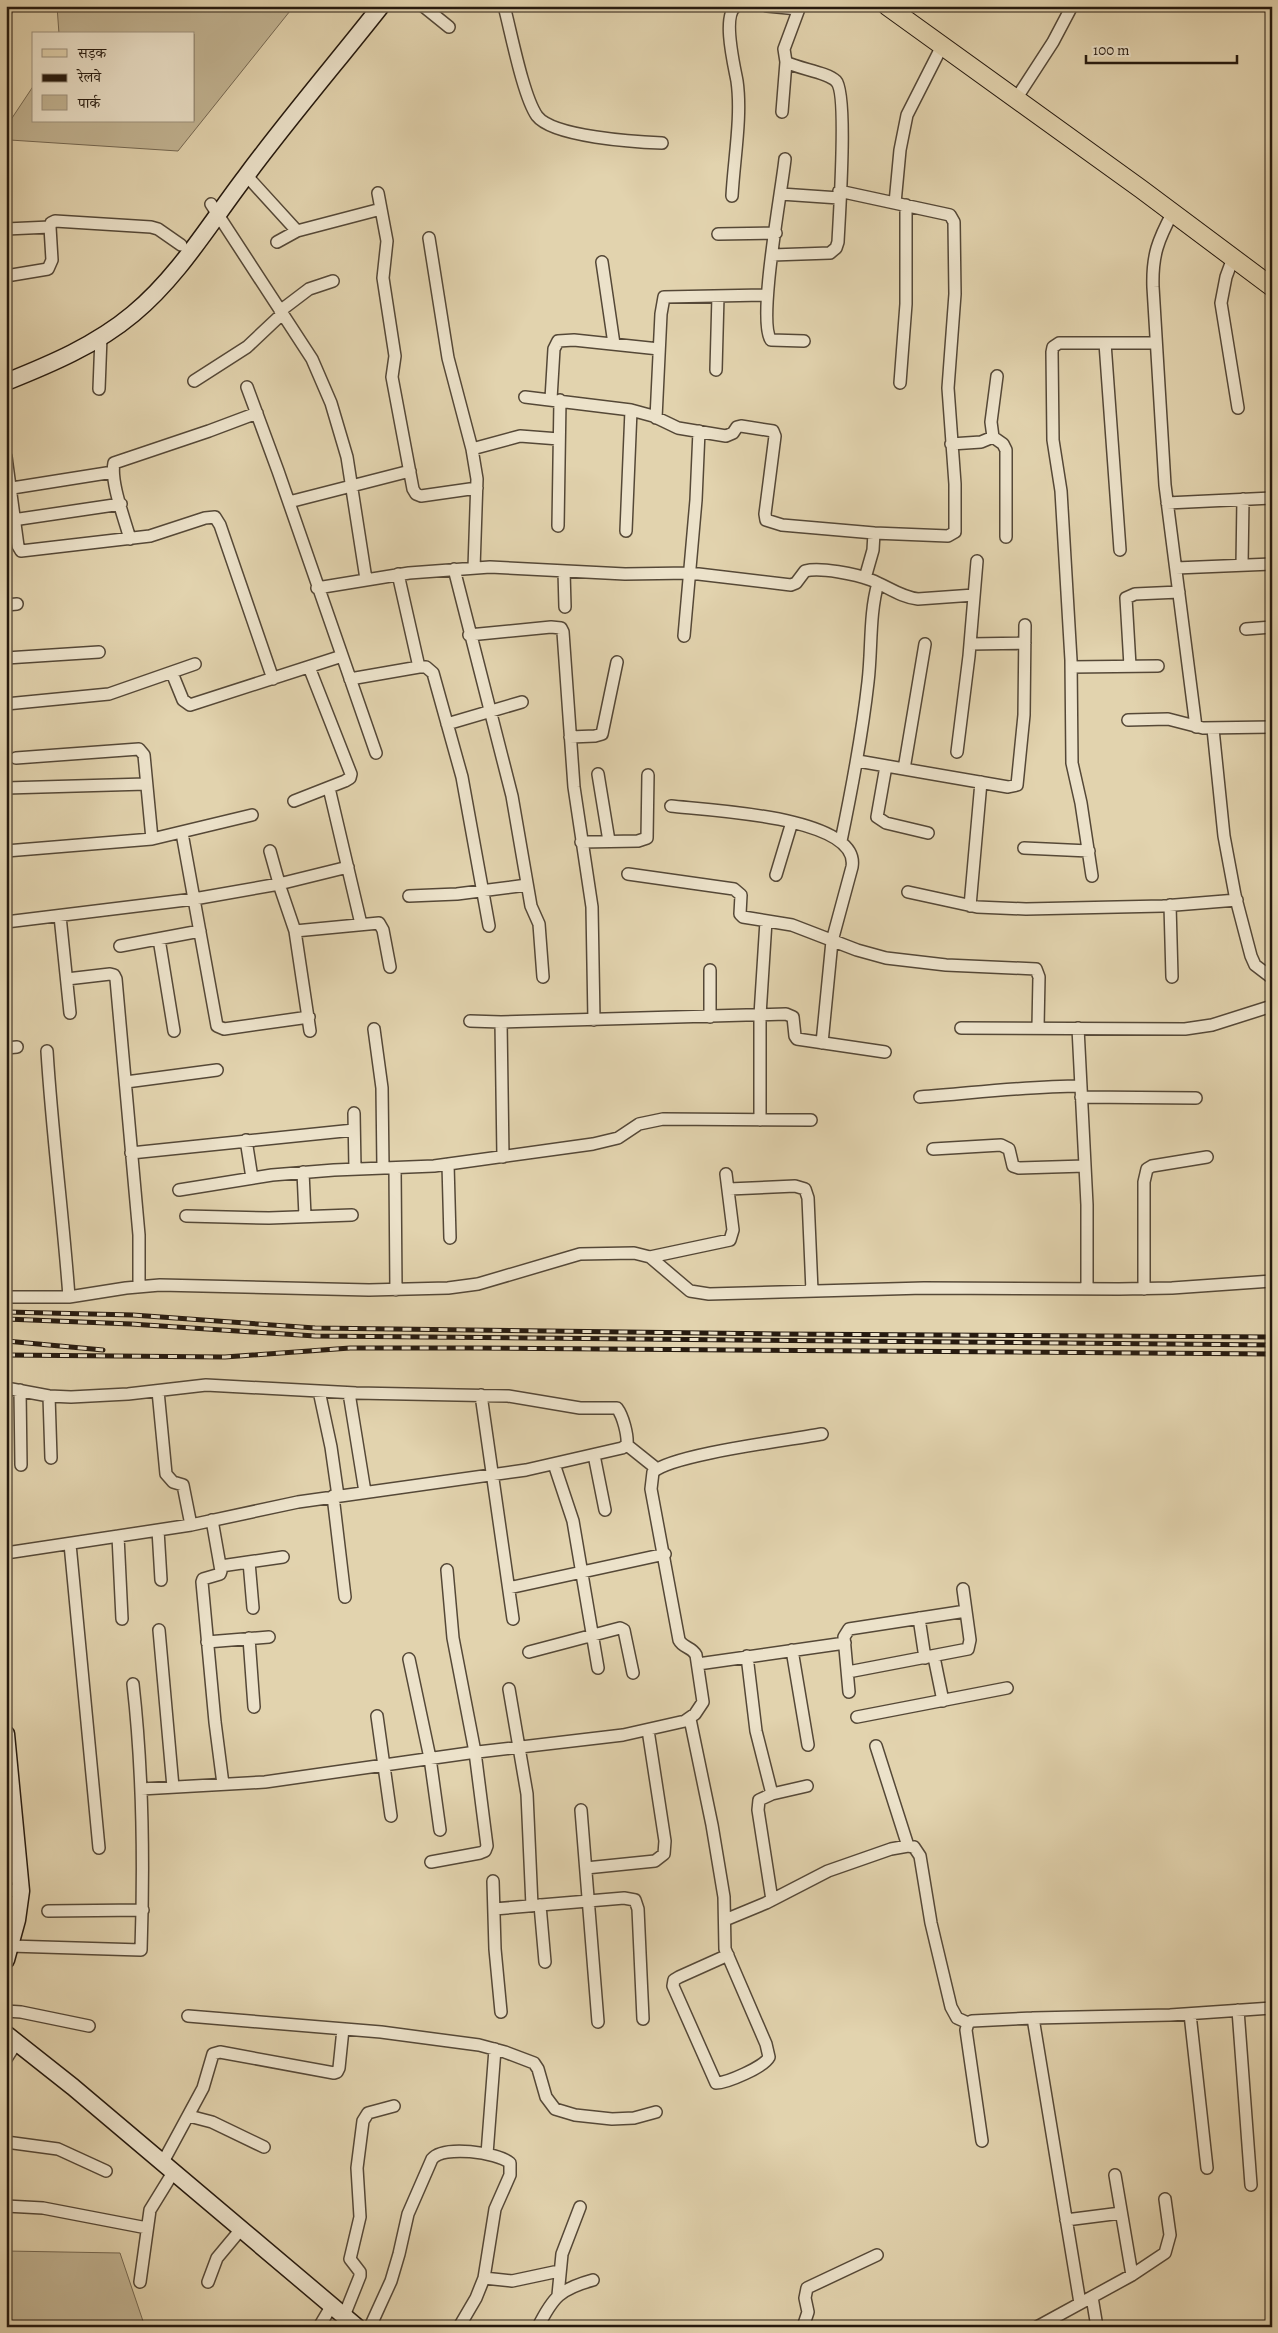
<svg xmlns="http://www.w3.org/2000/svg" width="1278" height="2333" viewBox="0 0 1278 2333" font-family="Alegreya,'Noto Serif Devanagari',serif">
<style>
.green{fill:#c2b493;stroke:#746751}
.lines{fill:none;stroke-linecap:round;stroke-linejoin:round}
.street-casing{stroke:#554837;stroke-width:14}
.secondary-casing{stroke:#261a0f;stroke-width:19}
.primary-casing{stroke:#261a0f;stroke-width:20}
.street{stroke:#ece2ca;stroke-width:11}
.secondary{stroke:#ece2ca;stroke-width:16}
.primary{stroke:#e2d3ae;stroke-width:18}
.rail-casing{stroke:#261a0f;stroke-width:5}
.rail{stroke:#ece2ca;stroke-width:3;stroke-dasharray:9;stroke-linecap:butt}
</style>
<rect width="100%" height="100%" fill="#e2d3ae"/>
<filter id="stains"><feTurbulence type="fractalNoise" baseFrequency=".004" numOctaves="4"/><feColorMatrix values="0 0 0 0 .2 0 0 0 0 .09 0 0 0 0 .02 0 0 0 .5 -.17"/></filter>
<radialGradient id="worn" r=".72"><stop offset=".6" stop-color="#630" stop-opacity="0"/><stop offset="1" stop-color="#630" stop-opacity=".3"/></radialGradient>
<path class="green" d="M 57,6 L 294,6 L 178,151 L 10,140 L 6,135 L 6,127 L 34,85 L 34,121 L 194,121 L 194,34 L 59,34 Z
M 6,2251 L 120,2253 L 145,2327 L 6,2327 Z"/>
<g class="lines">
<g class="street-casing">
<path id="street" d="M 423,6 L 449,27
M 504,6 C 511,32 523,96 537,116 C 553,137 636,142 662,143
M 767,6 L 798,9
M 6,11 L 7,6
M 1016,99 L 1053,42 L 1072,6
M 782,112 L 786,62
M 785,159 C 782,189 757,322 771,340 L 804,341
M 246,175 L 297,231
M 839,191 L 950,215 L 954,222 L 955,294 L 948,388 L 955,484 L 955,532 L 948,536 L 874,533
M 378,193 L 387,241 L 383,278 L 395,356 L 392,377 L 413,489 L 416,494 L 421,496 L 477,488
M 781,194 L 839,198
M 732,196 C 734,159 742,116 737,81 C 734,65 722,16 736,6
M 895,203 L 900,150 L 907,115 L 942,46
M 211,204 L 312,359 L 331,403 L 347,457 L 366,579
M 1173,212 C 1158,240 1152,255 1153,287 L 1165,485 L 1196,727
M 6,229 L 50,227
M 718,234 L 776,233
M 429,238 L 448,358 L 472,449 L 477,479 L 474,568
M 277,242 L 297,231 L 381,209
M 772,255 L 830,253 L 836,248 L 838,242 C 839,220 848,93 836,81 C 827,72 799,69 786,62 L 784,49 L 800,6
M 1233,258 L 1226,277 L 1221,303 L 1238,408
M 602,262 L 614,344
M 6,276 L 48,269 L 52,260 L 50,227 L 51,223 L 55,221 L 151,227 L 158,229 L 181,245
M 280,311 L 309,289 L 333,281
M 1105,343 L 1120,550
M 716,370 L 718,296
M 997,376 L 991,422 L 993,437 L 1003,444 L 1006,450 L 1006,537
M 194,381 L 247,347 L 282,314
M 900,383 L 906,304 L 906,205
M 247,387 L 278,471 L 376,753
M 99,389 L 101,337
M 525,397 L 631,410 L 653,416 L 678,428 L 726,436 L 733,433 L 737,427 L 741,426 L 773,431 L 775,436 L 765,514 L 766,520 L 782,525 L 874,533 L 873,550 L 865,578
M 551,399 L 554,349 L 558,341 L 574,340 L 659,349
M 656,418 L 661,314 L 664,297 L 767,295
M 951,444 L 981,442 L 993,437
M 472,449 L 520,436 L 559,439
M 6,457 L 18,546 L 21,551 L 150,536 L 205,518 L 215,517 L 220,525 L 273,679
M 6,489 L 113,472
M 289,502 L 410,471
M 1167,503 L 1272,498
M 6,521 L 121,504
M 558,526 L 560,400
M 626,531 L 631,410
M 130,539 C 125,520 110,482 114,463 L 209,431 L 257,413
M 1242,565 L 1243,499
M 1176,568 L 1272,564
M 454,569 L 512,796 L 531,906 L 539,924 L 543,977
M 564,571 L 565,607
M 398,574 L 419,667
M 317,588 L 409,573 L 490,567 L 625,574 L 690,573 L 791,585 L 796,583 L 805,571 C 820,567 856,574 871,580 C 887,586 900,597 918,599 L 974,595
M 6,605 L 17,604
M 1246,629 L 1272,627
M 469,635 L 551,627 L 561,628 L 563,632 L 574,787 L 592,907 L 594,1020
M 684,636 L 696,500 L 699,431
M 970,644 L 1025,643
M 6,658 L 99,652
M 1130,666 L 1126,598 L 1135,594 L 1179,592
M 1071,667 L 1158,666
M 172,673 L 183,700 L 190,705 L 342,656
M 350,679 L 419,667 L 426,667 L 433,673 L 462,777 L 489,926
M 6,704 L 109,694 L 195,664
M 1128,720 L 1168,719 L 1203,728 L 1272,727
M 447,724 L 522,702
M 1213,729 L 1224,836 L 1235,895 L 1251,956 L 1255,965 L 1272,978
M 570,737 L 595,736 L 602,734 L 617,662
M 957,752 L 969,656 L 977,561
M 16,758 L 139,749 L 144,755 L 152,839
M 858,761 L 1008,787 L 1017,785 L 1024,715 L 1025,625
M 886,766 L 877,817 L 886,823 L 928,833
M 904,769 L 925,644
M 598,774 L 609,841
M 6,788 L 146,784
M 329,788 L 361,924
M 294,801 L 345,781 L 350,778 L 351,774 L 309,667
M 671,806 C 705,810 861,816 852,867 L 832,941 L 822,1043
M 182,833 L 217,1026 L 224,1029 L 309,1017
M 841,841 C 852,788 862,736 868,682 C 872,649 869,615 878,583
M 581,842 L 638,841 L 647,838 L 648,775
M 1024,848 L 1089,851
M 6,851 L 152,839 L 252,815
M 270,851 L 281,890 L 295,931 L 310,1031
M 628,874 L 734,889 L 741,895 L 740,914 L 743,917 L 792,925 L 857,950 L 886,958 L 946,965 L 1036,969 L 1039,977 L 1038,1027
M 776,875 L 792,822
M 1092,876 L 1081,803 L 1072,763 L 1071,660 L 1061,491 L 1053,440 L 1052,352 L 1053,347 L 1059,343 L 1156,343
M 908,892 L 977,907 L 1026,909 L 1163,906 L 1237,900
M 409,896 L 457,894 L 527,885
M 1170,905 L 1172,977
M 970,906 L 981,782
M 60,916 L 70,1013
M 6,922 L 194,899 L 279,884 L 348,867
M 295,931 L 379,923 L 383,930 L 390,967
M 159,939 L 174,1031
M 120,946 L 200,931
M 67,979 L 110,974 L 114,975 L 116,979 L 139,1235 L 139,1286
M 710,1017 L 710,970
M 470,1021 L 501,1022 L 786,1014 L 793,1017 L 795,1036 L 797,1039 L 885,1052
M 501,1022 L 503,1157
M 961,1028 L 1185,1029 L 1212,1025 L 1272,1006
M 1078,1028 L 1087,1205 L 1087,1289
M 374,1029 L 382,1088 L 383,1168
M 6,1048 L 17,1047
M 47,1051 C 52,1133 63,1214 69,1297
M 126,1082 L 217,1070
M 920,1097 C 974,1093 1027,1086 1081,1086
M 1081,1097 L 1196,1098
M 354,1113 L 355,1169
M 760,1120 L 760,1015 L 766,921
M 246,1140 L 252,1178
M 933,1149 L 1001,1145 L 1009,1149 L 1013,1166 L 1019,1168 L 1085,1166
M 131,1153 L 354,1130
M 448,1164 L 450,1238
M 395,1168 L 396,1290
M 303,1172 L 305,1216
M 729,1189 L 795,1186 L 805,1189 L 808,1198 L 812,1291
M 179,1190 L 272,1175 L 334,1170 L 434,1166 L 593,1144 L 618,1138 L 639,1124 L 663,1119 L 811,1120
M 186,1216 L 269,1218 L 352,1215
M 650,1257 L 730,1240 L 733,1230 L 726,1174
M 1144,1289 L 1144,1182 L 1147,1169 L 1152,1166 L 1207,1157
M 6,1297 L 69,1297 L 126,1288 L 160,1285 L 369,1290 L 448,1288 L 478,1284 L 580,1254 L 634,1253 L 650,1257 L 690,1291 L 709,1294 L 924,1288 L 1119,1289 L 1172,1288 L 1272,1281
M 6,1388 L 49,1396 L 71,1397 L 128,1394 L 206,1385 L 356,1393 L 508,1396 L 580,1408 L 617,1408 C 623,1416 628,1435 627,1445 L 622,1448 L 526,1470 L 298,1502 L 191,1525 L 6,1553
M 20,1390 L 21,1465
M 158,1391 L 166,1474 L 173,1482 L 183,1485 L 191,1525
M 319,1391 L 331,1447 L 338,1496
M 349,1393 L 365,1492
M 481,1395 L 513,1619
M 49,1396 L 51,1458
M 627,1445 L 657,1469
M 594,1455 L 605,1510
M 554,1464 L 573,1521 L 598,1668
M 333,1496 L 345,1597
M 212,1520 L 221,1571 L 220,1574 L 203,1579 L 202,1582 L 215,1722 L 223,1784
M 158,1530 L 161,1580
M 118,1536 L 122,1619
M 70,1544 L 99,1848
M 249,1562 L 253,1608
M 221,1566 L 283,1557
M 509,1588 L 665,1554
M 919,1618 L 925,1658
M 159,1630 L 173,1787
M 249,1638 L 254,1707
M 207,1642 L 269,1637
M 792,1650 L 808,1745
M 529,1652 L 620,1628 L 624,1630 L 625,1635 L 633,1673
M 747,1656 L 756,1731 L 772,1794
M 934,1657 L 943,1701
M 409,1659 L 430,1758 L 440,1830
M 698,1664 L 845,1643
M 848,1672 L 968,1649 L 970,1640 L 963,1589
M 509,1689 L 527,1794 L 532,1906
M 849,1692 L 844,1637 L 849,1629 L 966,1611
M 377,1716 L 391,1816
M 857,1717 L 1007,1688
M 690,1719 L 712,1825 L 724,1897 L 725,1949 L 766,2044 L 769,2057 C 764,2067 727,2083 716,2083 L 673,1986 L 674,1980 L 679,1977 L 728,1955
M 876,1746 L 908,1846
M 141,1789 L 265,1782 L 469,1753 L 623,1735 L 685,1721 L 695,1714 L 703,1702 L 696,1655 C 692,1647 683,1648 679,1640 L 651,1489 L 653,1472 C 673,1454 790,1440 822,1434
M 581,1810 L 598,2022
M 6,1843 L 9,1850 L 18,1860
M 431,1862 L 480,1853 L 485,1851 L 487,1846 L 475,1752 L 453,1638 L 447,1570
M 586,1868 L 655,1861 L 664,1854 L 665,1841 L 648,1730
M 493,1881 L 495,1949 L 501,2012
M 6,1890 L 21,1891
M 772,1900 L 758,1810 L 759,1800 L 772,1794 L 807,1786
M 540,1905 L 545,1962
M 494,1909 L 624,1898 L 635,1900 L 638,1909 L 643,2019
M 48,1911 L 143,1910
M 725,1920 L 766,1903 L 828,1871 L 891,1849 L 908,1846 L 914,1847 L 920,1856 L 931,1923 L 951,2007 L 957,2018 L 968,2023
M 10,1946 L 141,1950 C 144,1862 143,1772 133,1684
M 1238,2010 L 1251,2185
M 6,2011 L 21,2012 L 89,2026
M 1190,2014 L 1207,2168
M 188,2016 L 381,2032 L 479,2045 L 505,2052 L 534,2063 L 538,2069 L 546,2097 L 555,2109 L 575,2115 L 612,2119 L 634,2118 L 656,2112
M 1033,2018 L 1080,2303
M 6,2059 L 17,2042
M 189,2116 L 212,2122 L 264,2147
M 982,2141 L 966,2030 L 968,2023 L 972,2021 L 1033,2018 L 1170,2015 L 1272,2008
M 6,2142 L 58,2149 L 106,2171
M 487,2154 L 495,2049
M 163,2162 L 203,2088 L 213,2054 L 220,2052 L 334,2073 L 337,2072 L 339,2068 L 343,2029
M 1115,2175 L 1132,2275
M 6,2206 L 43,2208 L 147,2228
M 1066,2220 L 1121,2213
M 484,2278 L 512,2281 L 559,2271
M 140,2282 L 150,2210 L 174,2171
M 208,2282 L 217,2258 L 242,2228
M 558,2295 L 562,2254 L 580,2207
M 1092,2297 L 1097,2327
M 344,2316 L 360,2276 L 360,2272 L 350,2259 L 360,2217 L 357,2168 L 363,2121 L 368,2113 L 394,2106
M 319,2327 L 332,2305
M 370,2327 L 391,2281 L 399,2254 L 408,2214 L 432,2159 C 443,2145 497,2152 510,2163 L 510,2175 L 495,2209 L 484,2278 L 476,2298 L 459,2327
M 538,2327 C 553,2297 560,2289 593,2280
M 803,2327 L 808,2312 L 805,2298 L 807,2288 L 877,2255
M 1037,2327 L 1132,2275 L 1165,2253 L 1170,2235 L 1165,2199"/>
</g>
<g class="secondary-casing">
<path id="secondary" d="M 6,382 C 51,364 96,345 133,314 C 179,276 210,223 246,176 C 289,118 336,63 381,6
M 6,1734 L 21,1891 L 17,1920 L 6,1960
M 6,2034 L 73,2087 L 357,2327"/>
</g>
<g class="primary-casing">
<path id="primary" d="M 887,6 L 1141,189 L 1272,287"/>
</g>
<use href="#street" class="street"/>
<use href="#secondary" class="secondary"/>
<use href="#primary" class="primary"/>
<g class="rail-casing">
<path id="rail" d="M 7,1312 L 133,1315 L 315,1328 L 779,1334 L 1272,1337
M 6,1319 L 131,1324 L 315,1336 L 1272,1345
M 6,1341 L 103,1350
M 6,1355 L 225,1357 L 350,1348 L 470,1348 L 1272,1354"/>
</g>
<use href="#rail" class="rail"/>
</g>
<rect width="1278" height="2333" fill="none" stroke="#e2d3ae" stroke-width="25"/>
<rect x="8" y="8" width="1263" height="2318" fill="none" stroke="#261a0f" stroke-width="2.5"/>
<rect x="12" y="12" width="1253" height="2308" fill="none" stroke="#261a0f"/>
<rect x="32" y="32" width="162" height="90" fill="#ece2ca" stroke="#9d927f"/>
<rect x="42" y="49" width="25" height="8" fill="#e2d3ae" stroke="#9d927f"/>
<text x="78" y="58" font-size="15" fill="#261a0f">सड़क</text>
<rect x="42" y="74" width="25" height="8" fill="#261a0f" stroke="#9d927f"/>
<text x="78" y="82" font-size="15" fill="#261a0f">रेलवे</text>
<rect x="42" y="95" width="25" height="15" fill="#c2b493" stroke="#9d927f"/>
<text x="78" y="108" font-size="15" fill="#261a0f">पार्क</text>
<path d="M1086 55v8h151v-8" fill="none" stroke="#261a0f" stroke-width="2.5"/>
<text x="1093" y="55" font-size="15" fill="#261a0f" stroke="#ece2ca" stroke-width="4" paint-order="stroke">100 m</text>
<rect width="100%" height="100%" filter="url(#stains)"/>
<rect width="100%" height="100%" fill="url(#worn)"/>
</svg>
